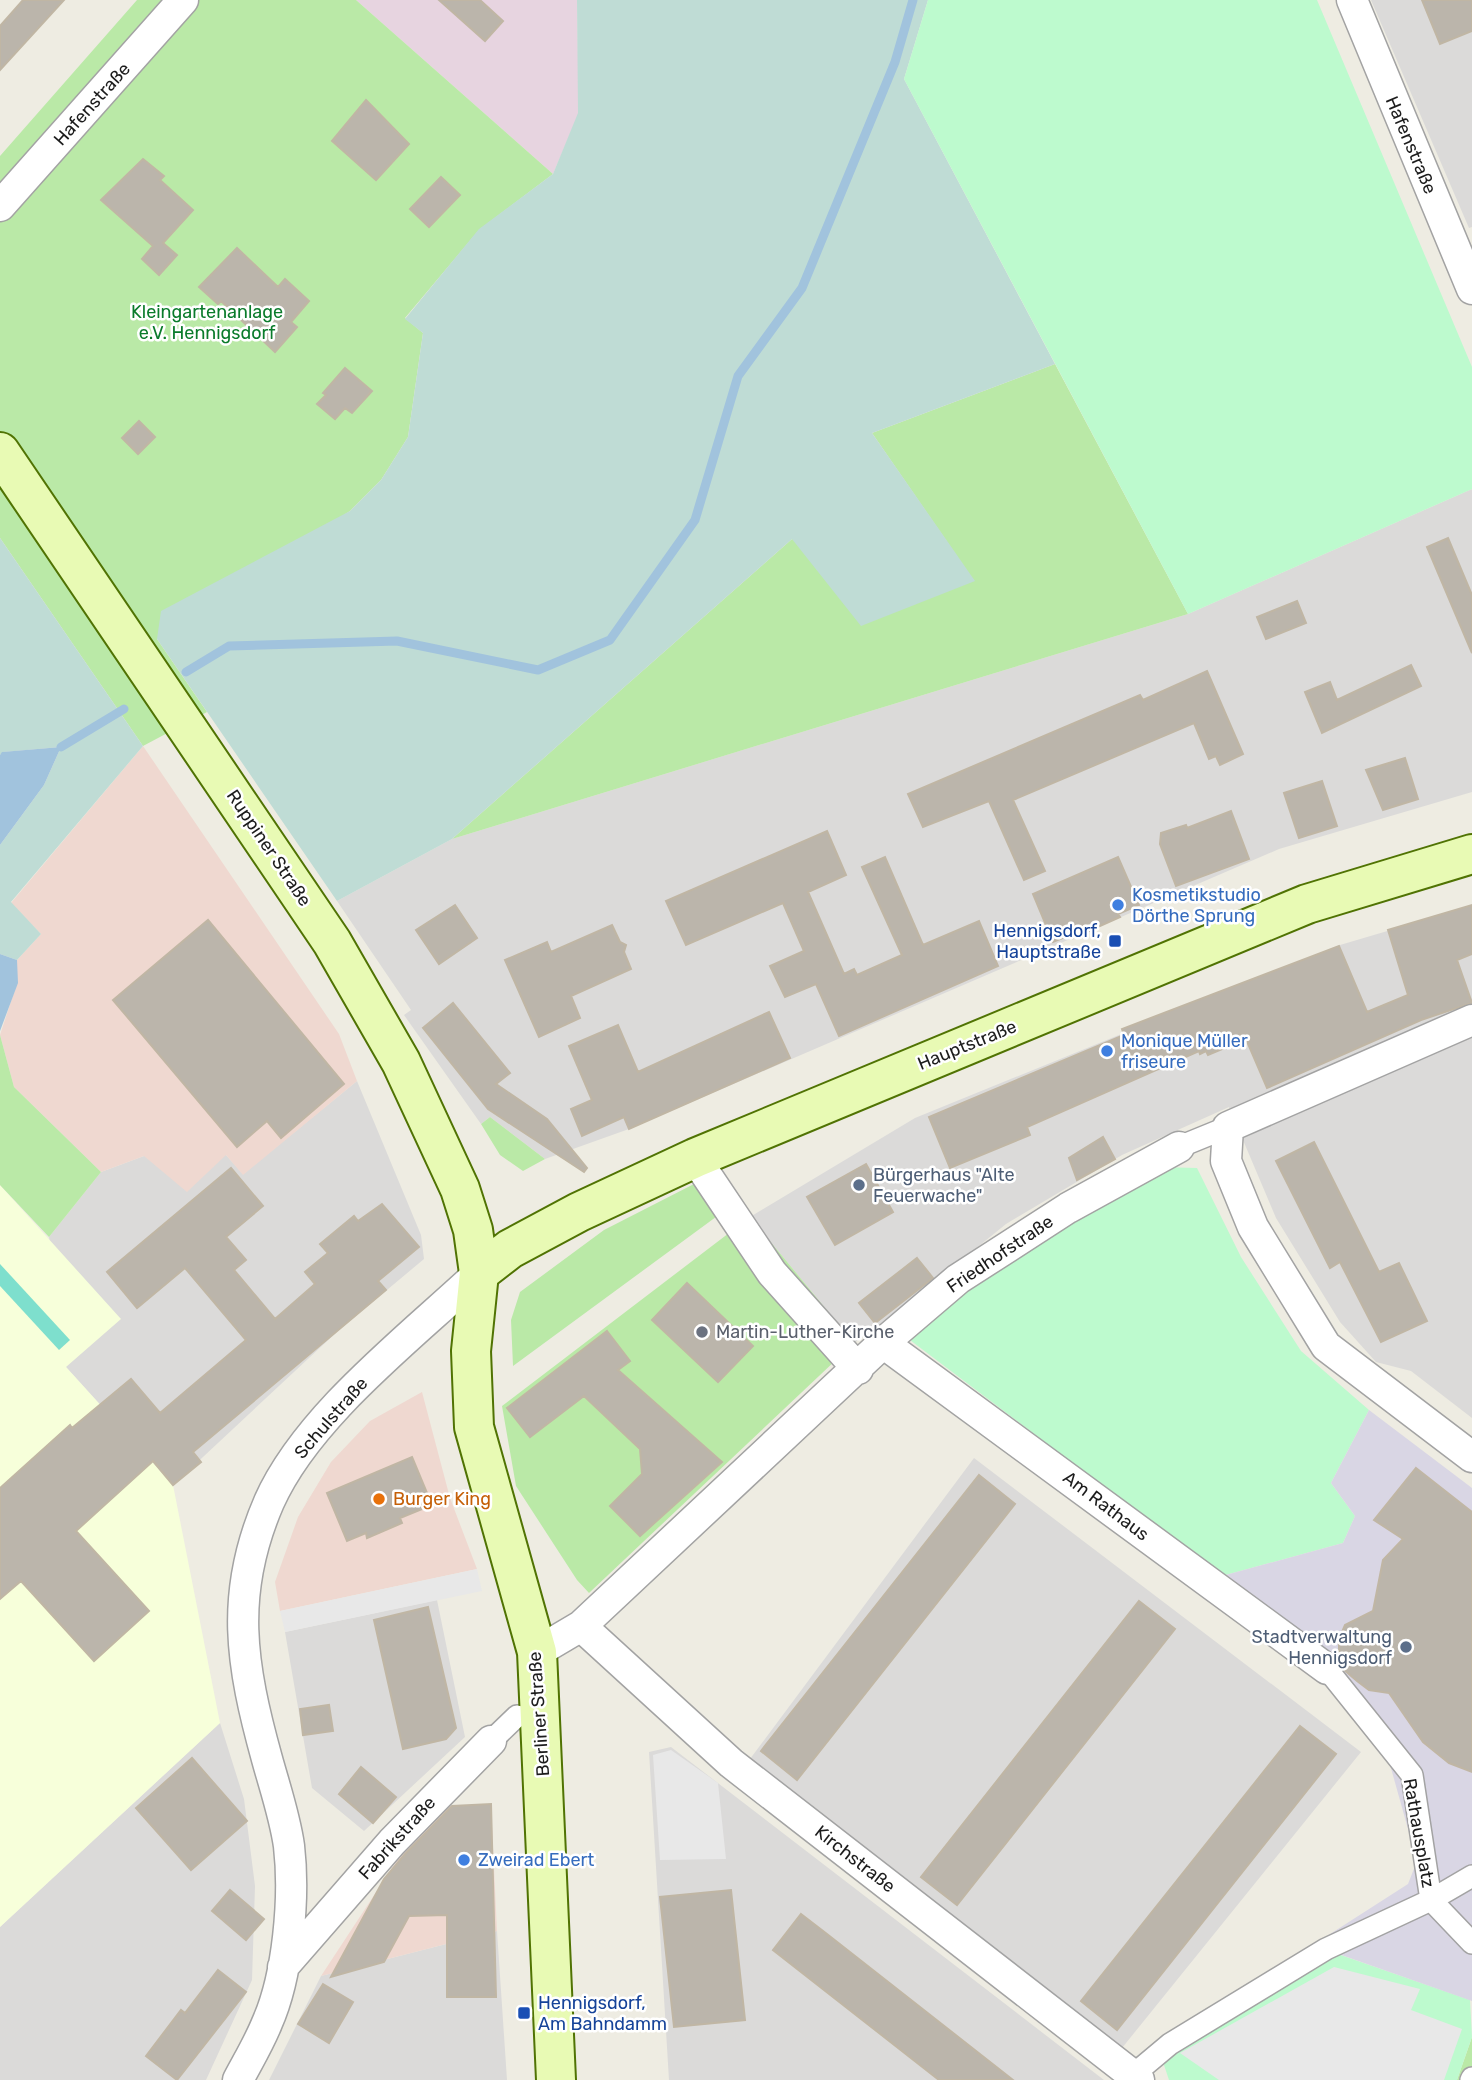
<svg xmlns="http://www.w3.org/2000/svg" width="1472" height="2080" viewBox="0 0 1472 2080" font-family="Rubik,sans-serif">
<style>
.residential{fill:#dbdad9}
.commercial{fill:#efd8d0}
.industrial{fill:#e7d4e0}
.education{fill:#f7ffda}
.grass{fill:#bae9a7}
.wetland{fill:#bfdcd5}
.park{fill:#bdface}
.pitch{fill:#7edfcd}
.parking{fill:#e8e8e8}
.plaza{fill:#d9d6e4}
.water{fill:#a1c3dd}
.lines{fill:none;stroke-linecap:round;stroke-linejoin:round}
.stream{stroke:#a1c3dd;stroke-width:9}
.building{fill:#bbb5ab;stroke:#c0b6a4;stroke-width:2}
.pedestrian-casing{stroke:#a3a3a3;stroke-width:24}
.minor-casing{stroke:#a3a3a3;stroke-width:33}
.secondary-casing{stroke:#507303;stroke-width:42}
.pedestrian{stroke:#fff;stroke-width:21}
.minor{stroke:#fff;stroke-width:30}
.secondary{stroke:#e8fab4;stroke-width:38}
.shop-dot{fill:#3f7fe0;stroke:#fff;stroke-width:2.5}
.transit-dot{fill:#1a4fb4;stroke:#fff;stroke-width:2.5}
.service-dot{fill:#5c6f8a;stroke:#fff;stroke-width:2.5}
.worship-dot{fill:#6b7280;stroke:#fff;stroke-width:2.5}
.food-dot{fill:#e8710a;stroke:#fff;stroke-width:2.5}
.labels{text-anchor:middle;dominant-baseline:central;stroke-width:5;stroke-linejoin:round;paint-order:stroke}
.street-label{font-size:18px;fill:#1c1c1c;stroke:#fff}
.park-label{font-size:18px;fill:#0a7b2b;stroke:#fff}
.shop-label{font-size:18px;fill:#366cbe;stroke:#fff;text-anchor:start}
.transit-label{font-size:18px;fill:#164399;stroke:#fff;text-anchor:end}
.service-label{font-size:18px;fill:#4e5e75;stroke:#fff;text-anchor:start}
.worship-label{font-size:18px;fill:#5b616d;stroke:#fff;text-anchor:start}
.food-label{font-size:18px;fill:#c56008;stroke:#fff;text-anchor:start}
</style>
<rect width="100%" height="100%" fill="#eeece2"/>
<path class="residential" d="M 1371,0 L 1472,0 L 1472,227 L 1469,228 Z
M 1472,489 L 1472,792 L 1279,849 L 629,1129 L 545,1159 L 490,1117 L 481,1124 L 404,1015 L 411,1010 L 337,901 L 452,839 L 1188,614 Z
M 1472,906 L 1472,1418 L 1411,1371 L 1376,1362 L 1340,1322 L 1276,1218 L 1229,1107 L 1122,1155 L 1006,1224 L 880,1326 L 854,1343 L 750,1217 L 915,1118 L 1340,945 Z
M 357,1081 L 421,1235 L 424,1259 L 339,1330 L 173,1485 L 66,1367 L 49,1237 L 101,1172 L 144,1156 L 226,1155 L 243,1174 Z
M 974,1458 L 1361,1752 L 1122,2048 L 750,1759 Z
M 437,1600 L 465,1737 L 364,1831 L 312,1788 L 285,1632 Z
M 220,1723 L 244,1799 L 255,1886 L 252,1980 L 206,2080 L 0,2080 L 0,1927 Z
M 671,1747 L 1104,2080 L 669,2080 L 649,1752 Z
M 497,1931 L 507,2080 L 269,2080 L 321,1976 Z"/>
<path class="commercial" d="M 143,746 L 339,1034 L 357,1081 L 243,1175 L 226,1155 L 187,1192 L 144,1156 L 101,1172 L 14,1087 L 0,1035 L 17,983 L 17,960 L 41,934 L 11,903 Z
M 422,1392 L 450,1498 L 477,1569 L 280,1611 L 275,1582 L 298,1517 L 331,1462 L 370,1421 Z
M 491,1804 L 497,1931 L 321,1976 L 432,1807 Z"/>
<path class="industrial" d="M 356,0 L 577,0 L 579,113 L 553,174 Z"/>
<path class="education" d="M 0,1185 L 121,1319 L 66,1367 L 173,1485 L 220,1723 L 0,1927 Z"/>
<path class="grass" d="M 137,0 L 356,0 L 553,174 L 479,230 L 405,318 L 423,333 L 408,437 L 381,480 L 350,511 L 157,639 L 207,712 L 143,746 L 0,538 L 0,156 Z
M 1055,364 L 1188,614 L 452,839 L 792,539 L 974,581 L 872,433 Z
M 0,1035 L 14,1087 L 101,1172 L 49,1237 L 0,1185 Z
M 490,1117 L 545,1159 L 523,1171 L 500,1155 L 481,1124 Z
M 694,1184 L 720,1214 L 513,1366 L 511,1320 L 520,1292 L 604,1230 Z
M 750,1217 L 854,1343 L 589,1593 L 577,1580 L 516,1486 L 502,1406 Z
M 1472,2037 L 1472,2080 L 1457,2080 Z"/>
<path class="wetland" d="M 577,0 L 928,0 L 904,79 L 1055,364 L 872,433 L 975,581 L 861,626 L 792,539 L 452,839 L 337,901 L 157,639 L 161,611 L 350,511 L 381,480 L 408,437 L 423,333 L 405,319 L 479,229 L 553,174 L 578,113 Z
M 0,538 L 143,746 L 11,902 L 41,934 L 17,960 L 0,954 L 0,845 L 44,785 L 61,747 L 3,752 L 0,755 Z"/>
<path class="park" d="M 928,0 L 1317,0 L 1472,367 L 1472,489 L 1188,614 L 904,79 Z
M 1159,1167 L 1197,1168 L 1241,1257 L 1301,1351 L 1369,1410 L 1331,1483 L 1355,1516 L 1343,1543 L 1222,1576 L 906,1337 L 1023,1246 Z
M 1335,1953 L 1470,2000 L 1472,2037 L 1457,2080 L 1169,2080 L 1164,2065 L 1169,2050 Z"/>
<path class="pitch" d="M 0,1264 L 70,1340 L 59,1350 L 0,1286 Z"/>
<path class="parking" d="M 477,1569 L 482,1591 L 285,1632 L 280,1611 Z
M 671,1750 L 718,1783 L 726,1859 L 660,1860 L 653,1755 Z
M 1334,1967 L 1420,1989 L 1411,2010 L 1462,2029 L 1444,2080 L 1219,2080 L 1180,2053 Z"/>
<path class="plaza" d="M 1369,1410 L 1472,1488 L 1472,1512 L 1416,1468 L 1374,1519 L 1403,1539 L 1383,1560 L 1373,1611 L 1345,1625 L 1369,1690 L 1389,1693 L 1423,1742 L 1448,1763 L 1472,1772 L 1472,2001 L 1313,1945 L 1408,1884 L 1417,1861 L 1387,1754 L 1327,1669 L 1222,1576 L 1343,1543 L 1355,1516 L 1331,1483 Z"/>
<path class="water" d="M 61,747 L 44,785 L 0,845 L 0,755 L 2,752 Z
M 0,954 L 17,960 L 18,983 L 0,1031 Z"/>
<g class="lines">
<path class="stream" d="M 186,672 L 229,646 L 397,641 L 538,670 L 610,640 L 695,520 L 738,376 L 802,288 L 895,62 L 913,0
M 61,747 L 124,709"/>
</g>
<path class="building" d="M 23,0 L 64,0 L 0,70 L 0,26 Z
M 439,0 L 480,0 L 503,21 L 485,41 Z
M 1422,0 L 1472,0 L 1472,31 L 1440,44 Z
M 366,100 L 409,144 L 376,180 L 332,141 Z
M 143,159 L 164,176 L 160,180 L 193,210 L 163,243 L 177,255 L 159,275 L 142,259 L 153,246 L 101,200 Z
M 441,177 L 460,195 L 429,227 L 410,209 Z
M 237,248 L 278,287 L 285,279 L 309,301 L 291,322 L 297,327 L 275,352 L 221,301 L 218,304 L 199,287 Z
M 345,368 L 372,391 L 352,413 L 345,408 L 335,419 L 317,404 L 326,395 L 323,393 Z
M 139,421 L 155,437 L 138,454 L 122,438 Z
M 1448,538 L 1472,595 L 1472,653 L 1427,547 Z
M 1297,601 L 1306,623 L 1266,639 L 1257,617 Z
M 1411,665 L 1421,686 L 1322,733 L 1305,692 L 1330,682 L 1337,700 Z
M 1207,671 L 1243,754 L 1220,765 L 1216,756 L 1209,759 L 1194,723 L 1013,800 L 1045,871 L 1024,880 L 989,801 L 923,827 L 908,794 L 1140,695 L 1143,700 Z
M 1405,758 L 1418,799 L 1383,810 L 1366,770 Z
M 1322,781 L 1337,826 L 1299,838 L 1284,793 Z
M 1231,811 L 1249,859 L 1176,886 L 1160,844 L 1161,833 L 1186,825 L 1187,828 Z
M 827,831 L 846,875 L 808,892 L 844,974 L 854,969 L 857,975 L 902,955 L 862,867 L 885,857 L 923,945 L 979,921 L 998,966 L 839,1036 L 816,984 L 785,997 L 770,966 L 804,951 L 783,903 L 686,945 L 666,901 Z
M 1118,857 L 1139,905 L 1118,914 L 1120,917 L 1073,938 L 1072,934 L 1053,942 L 1033,894 Z
M 455,905 L 477,938 L 439,964 L 416,930 Z
M 1472,905 L 1472,954 L 1457,960 L 1472,1003 L 1421,1020 L 1267,1088 L 1246,1039 L 1208,1055 L 1206,1051 L 1200,1054 L 1199,1051 L 1027,1127 L 1030,1135 L 950,1168 L 929,1117 L 1124,1035 L 1122,1029 L 1339,946 L 1367,1012 L 1408,995 L 1388,930 Z
M 208,920 L 344,1084 L 281,1138 L 267,1121 L 237,1147 L 113,1000 Z
M 612,925 L 620,942 L 626,945 L 624,952 L 631,969 L 571,996 L 580,1018 L 539,1037 L 505,960 L 547,942 L 551,952 Z
M 453,1003 L 510,1073 L 496,1084 L 547,1119 L 587,1168 L 584,1172 L 488,1109 L 423,1028 Z
M 769,1012 L 790,1058 L 629,1129 L 624,1117 L 582,1136 L 571,1109 L 592,1100 L 569,1046 L 618,1025 L 638,1072 Z
M 1103,1137 L 1115,1159 L 1077,1180 L 1069,1158 Z
M 1314,1142 L 1379,1272 L 1399,1263 L 1427,1321 L 1381,1342 L 1340,1262 L 1330,1268 L 1276,1161 Z
M 866,1164 L 893,1212 L 835,1245 L 807,1197 Z
M 231,1168 L 263,1206 L 226,1237 L 246,1260 L 234,1270 L 275,1319 L 315,1284 L 305,1272 L 328,1253 L 320,1244 L 354,1216 L 358,1221 L 382,1204 L 419,1247 L 378,1281 L 386,1290 L 193,1452 L 201,1462 L 173,1485 L 153,1461 L 76,1531 L 149,1611 L 94,1661 L 21,1581 L 0,1599 L 0,1488 L 70,1425 L 72,1428 L 131,1379 L 160,1413 L 246,1340 L 185,1268 L 137,1308 L 107,1272 Z
M 917,1258 L 933,1278 L 875,1323 L 859,1303 Z
M 687,1283 L 753,1346 L 718,1382 L 652,1320 Z
M 607,1331 L 630,1361 L 618,1370 L 722,1462 L 640,1536 L 610,1506 L 642,1474 L 640,1449 L 584,1396 L 530,1437 L 507,1408 Z
M 412,1457 L 432,1505 L 400,1518 L 402,1523 L 367,1538 L 366,1533 L 347,1541 L 327,1493 Z
M 1416,1468 L 1472,1512 L 1472,1772 L 1449,1763 L 1423,1742 L 1389,1693 L 1369,1690 L 1357,1681 L 1344,1670 L 1339,1655 L 1339,1639 L 1345,1625 L 1373,1611 L 1383,1560 L 1403,1539 L 1374,1520 Z
M 979,1475 L 1015,1504 L 797,1780 L 761,1751 Z
M 1139,1601 L 1175,1629 L 957,1905 L 921,1877 Z
M 428,1607 L 456,1728 L 446,1739 L 403,1749 L 374,1620 Z
M 329,1705 L 333,1731 L 303,1735 L 300,1709 Z
M 1300,1726 L 1336,1754 L 1117,2030 L 1081,2001 Z
M 192,1758 L 247,1821 L 191,1870 L 136,1808 Z
M 361,1767 L 396,1797 L 373,1823 L 339,1794 Z
M 491,1804 L 496,1997 L 447,1997 L 447,1915 L 409,1916 L 384,1962 L 331,1977 L 384,1879 L 405,1854 L 452,1806 Z
M 230,1890 L 264,1919 L 246,1940 L 212,1911 Z
M 731,1890 L 745,2020 L 674,2027 L 660,1897 Z
M 801,1914 L 827,1934 L 1013,2080 L 939,2080 L 773,1950 Z
M 218,1970 L 246,1992 L 177,2080 L 146,2056 L 181,2010 L 185,2013 Z
M 323,1984 L 353,2002 L 329,2043 L 298,2024 Z"/>
<g class="lines">
<g class="pedestrian-casing">
<path id="pedestrian" d="M 1179,1147 L 1228,1127
M 1327,1669 L 1412,1775 L 1431,1900 L 1472,1943
M 491,1741 L 517,1716
M 1133,2075 L 1170,2044 L 1326,1949 L 1431,1900 L 1472,1876
M 1471,2080 L 1472,2078"/>
</g>
<g class="minor-casing">
<path id="minor" d="M 1352,0 L 1472,289
M 0,206 L 183,0
M 1472,1020 L 1228,1127 L 1226,1161 L 1253,1227 L 1326,1346 L 1472,1457
M 695,1158 L 772,1273 L 858,1369
M 883,1343 L 1327,1669
M 581,1626 L 731,1763 L 1139,2080
M 537,1652 L 581,1626 L 883,1343 L 958,1279 L 1068,1208 L 1179,1147
M 283,1967 L 392,1842 L 491,1741
M 238,2080 C 248,2061 259,2043 267,2023 C 288,1976 295,1898 289,1846 C 285,1817 275,1788 267,1759 C 241,1665 229,1594 269,1502 C 307,1416 411,1337 479,1273"/>
</g>
<g class="secondary-casing">
<path id="secondary" d="M 0,452 L 332,942 L 401,1062 L 460,1189 L 473,1230 L 479,1273 L 471,1351 L 474,1427 L 537,1652 L 556,2080
M 479,1273 L 510,1249 L 579,1212 L 695,1158 L 1307,904 L 1472,854"/>
</g>
<use href="#pedestrian" class="pedestrian"/>
<use href="#minor" class="minor"/>
<use href="#secondary" class="secondary"/>
</g>
<g class="shop-dot">
<circle cx="1118" cy="905" r="7"/>
<circle cx="1107" cy="1051" r="7"/>
<circle cx="464" cy="1860" r="7"/>
</g>
<g class="transit-dot">
<rect x="1108" y="934" width="14" height="14" rx="3.5"/>
<rect x="517" y="2006" width="14" height="14" rx="3.5"/>
</g>
<g class="service-dot">
<circle cx="859" cy="1185" r="7"/>
<circle cx="1406" cy="1647" r="7"/>
</g>
<circle class="worship-dot" cx="702" cy="1332" r="7"/>
<circle class="food-dot" cx="379" cy="1499" r="7"/>
<g class="labels">
<g class="street-label">
<text transform="translate(92 104) rotate(-48)">Hafenstraße</text>
<text transform="translate(1411 145) rotate(67)">Hafenstraße</text>
<text transform="translate(269 848) rotate(56)">Ruppiner Straße</text>
<text transform="translate(967 1045) rotate(-22)">Hauptstraße</text>
<text transform="translate(1000 1254) rotate(-34)">Friedhofstraße</text>
<text transform="translate(331 1418) rotate(-49)">Schulstraße</text>
<text transform="translate(1106 1506) rotate(37)">Am Rathaus</text>
<text transform="translate(539 1714) rotate(-94)">Berliner Straße</text>
<text transform="translate(1419 1833) rotate(80)">Rathausplatz</text>
<text transform="translate(397 1838) rotate(-48)">Fabrikstraße</text>
<text transform="translate(855 1859) rotate(38)">Kirchstraße</text>
</g>
<g class="park-label">
<text x="207" y="312">Kleingartenanlage<tspan x="207" dy="21">e.V. Hennigsdorf</tspan></text>
</g>
<g class="shop-label">
<text x="1132" y="895">Kosmetikstudio<tspan x="1132" dy="21">Dörthe Sprung</tspan></text>
<text x="1121" y="1041">Monique Müller<tspan x="1121" dy="21">friseure</tspan></text>
<text x="478" y="1860">Zweirad Ebert</text>
</g>
<g class="transit-label">
<text x="1101" y="931">Hennigsdorf,<tspan x="1101" dy="21">Hauptstraße</tspan></text>
<text x="538" y="2003" text-anchor="start">Hennigsdorf,<tspan x="538" dy="21">Am Bahndamm</tspan></text>
</g>
<g class="service-label">
<text x="873" y="1175">Bürgerhaus "Alte<tspan x="873" dy="21">Feuerwache"</tspan></text>
<text x="1392" y="1637" text-anchor="end">Stadtverwaltung<tspan x="1392" dy="21">Hennigsdorf</tspan></text>
</g>
<g class="worship-label">
<text x="716" y="1332">Martin-Luther-Kirche</text>
</g>
<g class="food-label">
<text x="393" y="1499">Burger King</text>
</g>
</g>
</svg>
